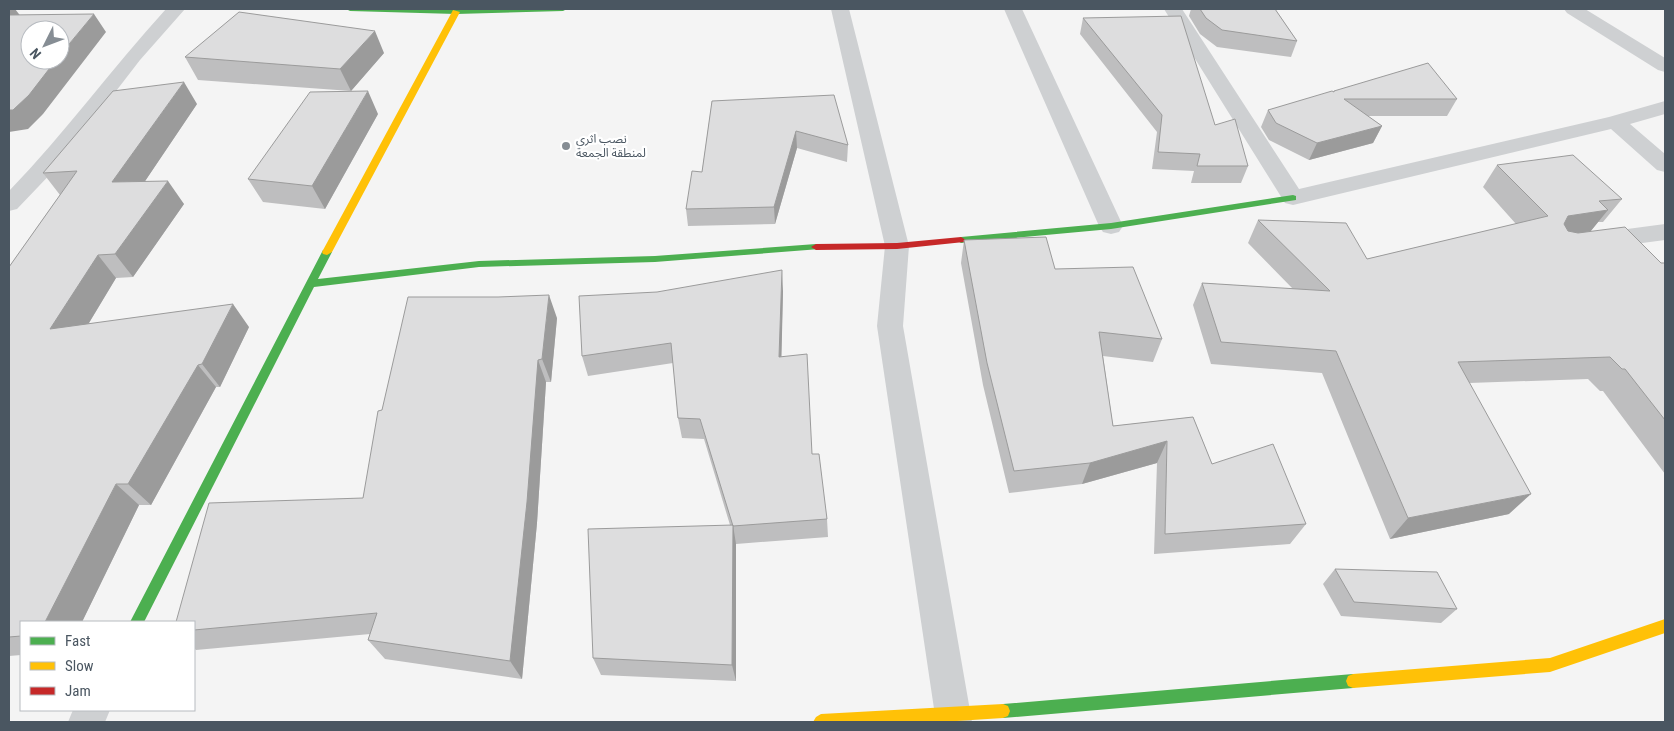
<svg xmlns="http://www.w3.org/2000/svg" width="1674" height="731" viewBox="0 0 1674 731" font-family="'Roboto Condensed','Noto Sans Arabic',sans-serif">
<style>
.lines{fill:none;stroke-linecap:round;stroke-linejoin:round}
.street{fill:#ced0d2;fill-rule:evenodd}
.fast{fill:#4caf50;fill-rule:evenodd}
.slow{fill:#ffc107;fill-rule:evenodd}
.jam{fill:#c62828;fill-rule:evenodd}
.wall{fill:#bebebf}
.shaded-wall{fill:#9b9b9b}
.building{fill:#ddddde;stroke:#9b9b9b}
.poi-dot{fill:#868d94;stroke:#fff;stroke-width:2}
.labels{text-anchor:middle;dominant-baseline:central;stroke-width:4.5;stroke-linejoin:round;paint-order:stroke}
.far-poi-label{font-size:12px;fill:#4a5661;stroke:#fff;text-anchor:start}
</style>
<rect width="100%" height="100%" fill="#f4f4f4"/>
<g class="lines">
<path class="street" d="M 166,9 L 185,9 L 140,60 L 59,165 L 17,209 L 9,211 L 9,191 C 65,133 112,68 166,9 Z
M 831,9 L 849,9 L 909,246 L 903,326 L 972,722 L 936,722 L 877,326 L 885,246 Z
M 1004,9 L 1022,9 L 1123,226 L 1119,232 L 1111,234 L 1103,232 L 1099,226 Z
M 1164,9 L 1182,9 L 1299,189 L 1609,117 L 1665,101 L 1665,114 L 1630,124 L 1665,154 L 1665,172 L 1657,170 L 1611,129 L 1293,205 L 1285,203 Z
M 1564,9 L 1585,9 L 1665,58 L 1665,72 L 1658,70 L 1567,13 Z
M 1665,224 L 1665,240 L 1597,249 L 1588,247 L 1585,241 L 1588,235 L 1597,233 Z
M 73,710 L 110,710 L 105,722 L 68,722 Z"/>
<path class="fast" d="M 346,9 L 567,9 L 563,11 L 456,14 L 350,11 Z
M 1293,195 L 1296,196 L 1296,200 L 1111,229 L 961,243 L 956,240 L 961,237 L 1111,223 Z
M 816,244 L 821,247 L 820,249 L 655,262 L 479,267 L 314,287 L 144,622 L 130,622 L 323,250 L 327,249 L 332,252 L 318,279 L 479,261 L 655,256 Z
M 1353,674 L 1358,676 L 1360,681 L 1358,686 L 1353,688 L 1003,718 L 998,716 L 996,711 L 998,706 L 1003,704 Z"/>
<path class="slow" d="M 453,10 L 460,12 L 332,252 L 327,255 L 323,254 L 322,252 Z
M 1665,619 L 1665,633 L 1550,672 L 1353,688 L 1348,686 L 1346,681 L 1348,676 L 1353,674 L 1550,658 Z
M 1003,704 L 1008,706 L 1010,711 L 1008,716 L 1003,718 L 941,722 L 813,722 L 816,717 L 821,714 Z"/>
<path class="jam" d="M 961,237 L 966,240 L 964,242 L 897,249 L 816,250 L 811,247 L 816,244 L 897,243 Z"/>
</g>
<path class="wall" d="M 1191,9 L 1275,9 L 1297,41 L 1291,57 L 1217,47 L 1200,34 L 1189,16 Z
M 1083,18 L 1215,125 L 1248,166 L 1241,183 L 1191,183 L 1194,171 L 1152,169 L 1157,132 L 1080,34 Z
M 384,53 L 351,91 L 198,80 L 185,57 Z
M 1334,91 L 1457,99 L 1447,116 L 1368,116 L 1382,126 L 1373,143 L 1309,160 L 1269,140 L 1261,127 L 1268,110 L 1333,92 Z
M 712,101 L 848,145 L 847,162 L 797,148 L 775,224 L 688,226 L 686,209 L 702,172 Z
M 197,104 L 145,181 L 184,204 L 133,277 L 116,278 L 89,323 L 249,327 L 220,387 L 216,387 L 151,505 L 139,505 L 82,622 L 21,622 L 21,655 L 9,656 L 9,267 L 60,195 L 43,173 Z
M 378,114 L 325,209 L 263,202 L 248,179 Z
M 1497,165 L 1622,199 L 1603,222 L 1598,222 L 1590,232 L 1661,263 L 1665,263 L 1665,474 L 1603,391 L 1600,391 L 1588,379 L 1469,383 L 1509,514 L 1390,539 L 1322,373 L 1211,364 L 1193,305 L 1202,283 L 1293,289 L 1248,243 L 1258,220 L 1367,259 L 1516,224 L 1483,187 Z
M 964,240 L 1055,269 L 1162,339 L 1153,362 L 1103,356 L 1113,426 L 1193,417 L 1212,464 L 1306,524 L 1290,544 L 1154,554 L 1157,463 L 1082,484 L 1009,493 L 983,385 L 961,263 Z
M 783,291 L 781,356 L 812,454 L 827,519 L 828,537 L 736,544 L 736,681 L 601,675 L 593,658 L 730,525 L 704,439 L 682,438 L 678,418 L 673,363 L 588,376 L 582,356 Z
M 557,318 L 551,382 L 546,382 L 537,523 L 522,679 L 385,659 L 368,640 L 370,634 L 196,650 L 194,648 L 194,622 L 363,498 L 382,410 Z
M 1335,569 L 1457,609 L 1441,623 L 1341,616 L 1323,584 Z"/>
<path class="shaded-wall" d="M 9,9 L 15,9 L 26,23 L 9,27 Z
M 94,14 L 106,32 L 43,114 L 28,129 L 9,132 L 9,110 L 56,60 L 60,60 L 60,55 Z
M 375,31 L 384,53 L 351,91 L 340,69 Z
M 184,82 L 197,104 L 129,205 L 112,182 Z
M 368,91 L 378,114 L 325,209 L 312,186 Z
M 1382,126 L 1373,143 L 1309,160 L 1317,143 Z
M 796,131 L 797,148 L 775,224 L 774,207 Z
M 168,181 L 184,204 L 133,277 L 115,254 Z
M 1608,210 L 1590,232 L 1551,238 L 1568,216 Z
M 98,255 L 116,278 L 72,351 L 50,329 Z
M 782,270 L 783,291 L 781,377 L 779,357 Z
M 549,295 L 557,318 L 551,382 L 542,359 Z
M 233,304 L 249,327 L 220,387 L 202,364 Z
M 538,360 L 546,382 L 537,523 L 522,679 L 510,661 Z
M 198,365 L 216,387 L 151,505 L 128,484 Z
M 1167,441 L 1157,463 L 1082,484 L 1090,463 Z
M 116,484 L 139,505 L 82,622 L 45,622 Z
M 1531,494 L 1509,514 L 1390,539 L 1408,518 Z
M 733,525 L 736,544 L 736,681 L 732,665 Z"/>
<path class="building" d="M 1200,9 L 1275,9 L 1297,41 L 1222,30 L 1206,18 Z
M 239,12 L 375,31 L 340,69 L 185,57 Z
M 94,14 L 60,55 L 60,30 L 30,30 L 30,60 L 56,60 L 29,95 L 13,110 L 9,110 L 9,15 Z
M 1181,16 L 1215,125 L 1235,119 L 1248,166 L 1197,166 L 1200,154 L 1158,152 L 1162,115 L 1083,18 Z
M 1428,63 L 1457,99 L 1344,99 L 1382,126 L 1317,143 L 1276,123 L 1268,110 L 1332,91 L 1334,92 L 1334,91 Z
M 184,82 L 112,182 L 168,181 L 115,254 L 98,255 L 50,329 L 233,304 L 202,364 L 198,365 L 128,484 L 116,484 L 45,622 L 21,622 L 21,636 L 9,637 L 9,267 L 77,171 L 43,173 L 113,91 Z
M 368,91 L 312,186 L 248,179 L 310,92 Z
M 834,95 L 848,145 L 796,131 L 774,207 L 686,209 L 692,171 L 702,172 L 712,101 Z
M 1573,155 L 1622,199 L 1599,201 L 1608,210 L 1568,216 L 1564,224 L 1568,231 L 1578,233 L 1625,227 L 1661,263 L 1665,263 L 1665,420 L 1625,369 L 1622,369 L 1610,357 L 1458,362 L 1531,494 L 1408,518 L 1336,351 L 1221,342 L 1202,283 L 1330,291 L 1258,220 L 1346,223 L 1367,259 L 1548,216 L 1497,165 Z
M 1046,237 L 1055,269 L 1133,267 L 1162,339 L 1099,332 L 1113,426 L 1193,417 L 1212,464 L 1273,444 L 1306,524 L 1165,534 L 1167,441 L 1090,463 L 1014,471 L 987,363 L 964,240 Z
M 782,270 L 779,357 L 807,354 L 812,454 L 819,454 L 827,519 L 733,526 L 700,419 L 678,418 L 671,343 L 582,356 L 579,296 L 657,292 Z
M 549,295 L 542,359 L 538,360 L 527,502 L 510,661 L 368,640 L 377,613 L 194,630 L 194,622 L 176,622 L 209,503 L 363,498 L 378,411 L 382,410 L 408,297 L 498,297 Z
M 733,525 L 732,665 L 593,658 L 588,529 Z
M 1335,569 L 1437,572 L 1457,609 L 1354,602 Z"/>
<circle class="poi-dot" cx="566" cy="146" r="5"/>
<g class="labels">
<g class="far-poi-label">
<text x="576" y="139">نصب اثري<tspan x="576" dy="14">لمنطقة الجمعة</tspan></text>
</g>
</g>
<rect width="1674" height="731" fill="none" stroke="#4a5661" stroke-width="20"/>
<rect x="20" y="621" width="175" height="90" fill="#ffffff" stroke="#b7bbc0"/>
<rect x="30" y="637" width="25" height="8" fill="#4caf50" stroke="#b7bbc0"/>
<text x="65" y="646" font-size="15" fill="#4a5661">Fast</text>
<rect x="30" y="662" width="25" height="8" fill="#ffc107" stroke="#b7bbc0"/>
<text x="65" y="671" font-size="15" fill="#4a5661">Slow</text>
<rect x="30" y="687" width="25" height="8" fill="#c62828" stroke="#b7bbc0"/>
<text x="65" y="696" font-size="15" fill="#4a5661">Jam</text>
<g transform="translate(45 45) rotate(228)"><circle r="24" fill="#ffffff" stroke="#b7bbc0"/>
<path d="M0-4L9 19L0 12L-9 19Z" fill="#868d94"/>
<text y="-8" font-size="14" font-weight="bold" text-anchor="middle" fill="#4a5661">N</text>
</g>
</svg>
